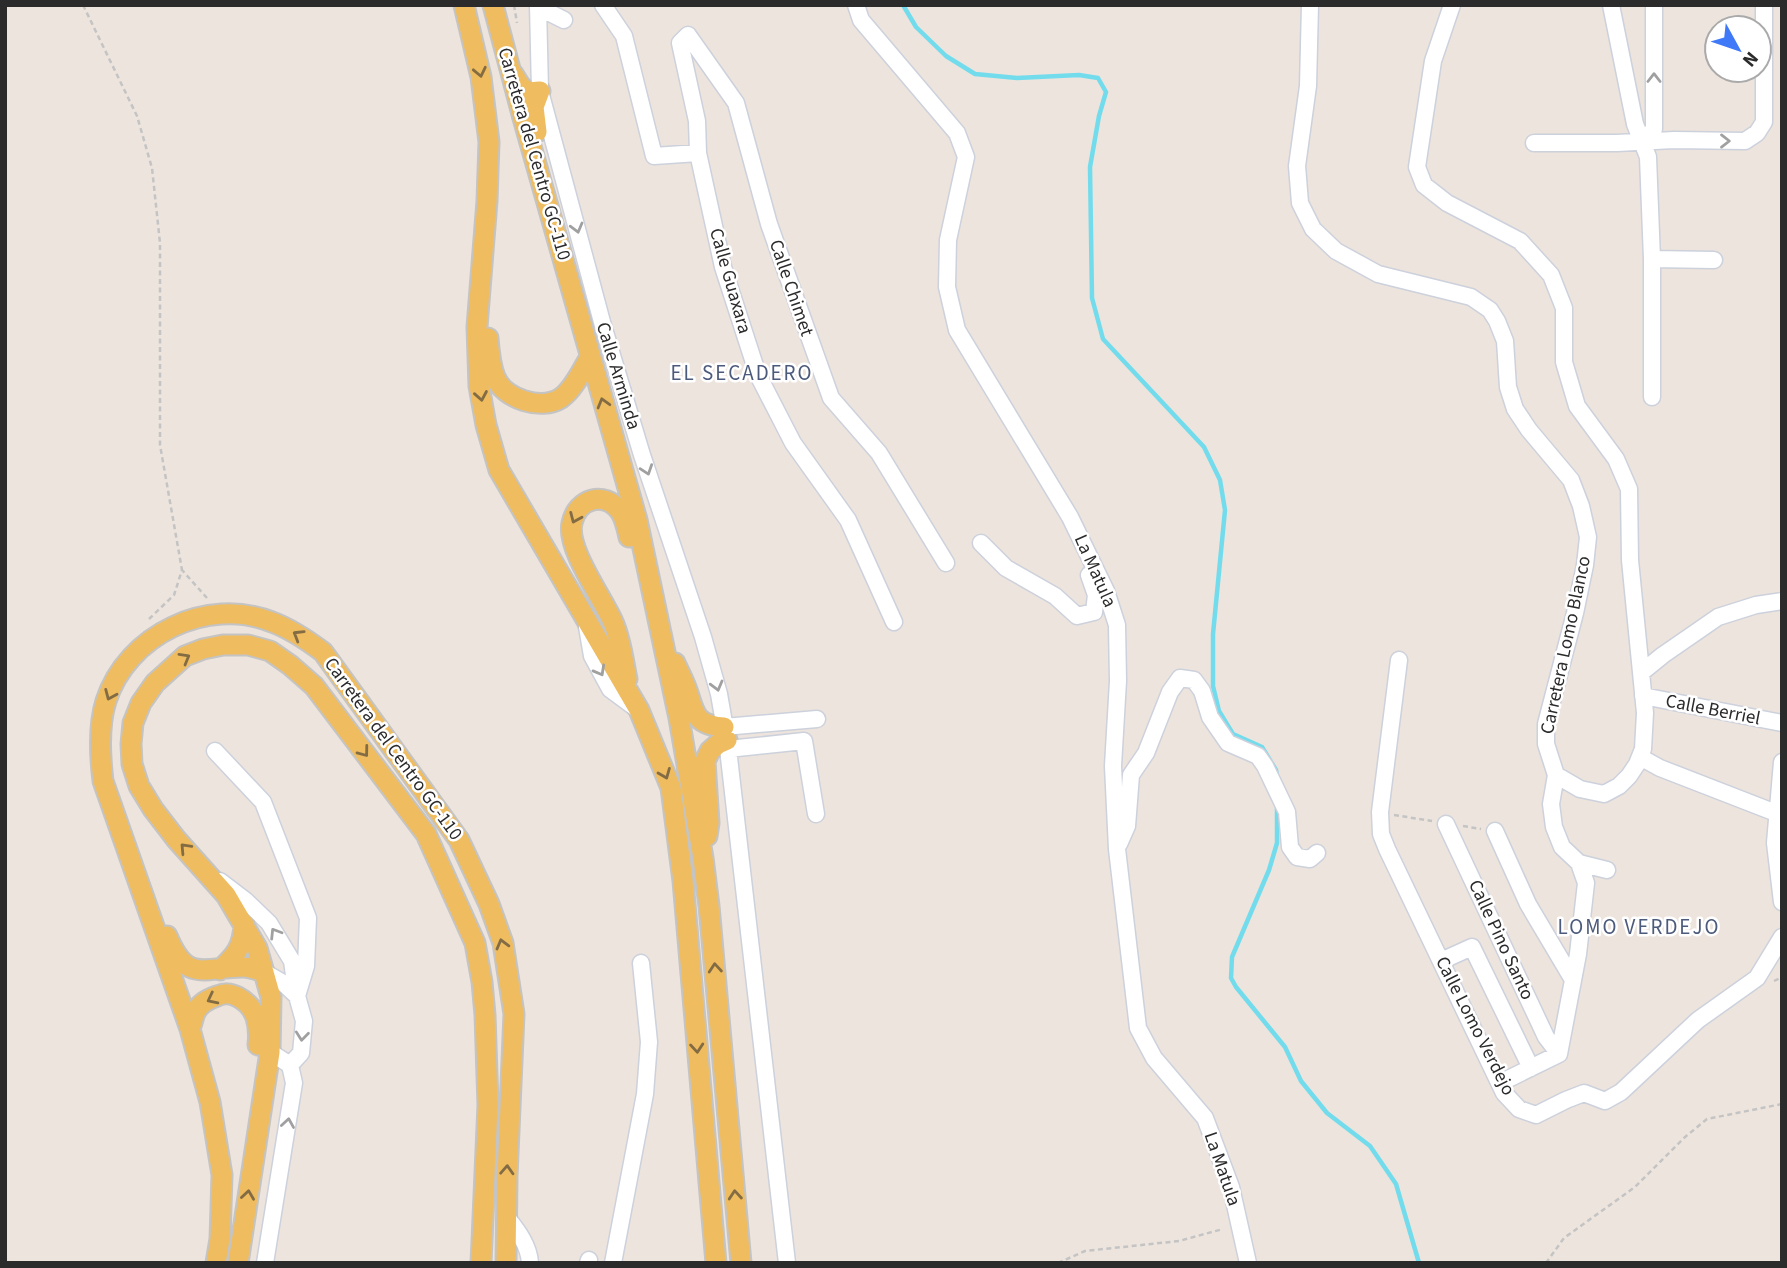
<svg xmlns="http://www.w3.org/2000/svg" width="1787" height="1268" viewBox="0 0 1787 1268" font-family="'Source Sans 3',sans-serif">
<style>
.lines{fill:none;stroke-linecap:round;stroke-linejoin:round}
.stream{stroke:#72dced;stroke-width:4.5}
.minor-casing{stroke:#ccd1dc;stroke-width:19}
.major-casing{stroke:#c4c4c4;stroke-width:23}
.path{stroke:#c4c4c4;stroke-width:2.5;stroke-dasharray:5 3.5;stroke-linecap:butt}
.minor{stroke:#fff;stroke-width:16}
.major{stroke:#efbc60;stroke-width:19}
.oneway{stroke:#836c43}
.oneway2{stroke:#a0a0a0}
.labels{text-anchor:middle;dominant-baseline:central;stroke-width:5;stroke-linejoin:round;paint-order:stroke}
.street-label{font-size:19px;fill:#2b2b2b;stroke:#fff}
.neighbourhood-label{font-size:21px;letter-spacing:2px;fill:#4c5a7b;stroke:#fff}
</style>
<rect width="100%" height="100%" fill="#ede4dd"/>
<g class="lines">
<path class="stream" d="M 903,5 L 916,27 L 946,56 L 975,74 L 1017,78 L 1079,75 L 1098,78 L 1106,92 L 1099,116 L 1090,167 L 1092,298 L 1103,339 L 1204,447 L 1220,480 L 1225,510 L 1213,634 L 1213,686 L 1219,711 L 1233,734 L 1262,747 L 1276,770 L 1277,776
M 1277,806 L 1277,843 L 1269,870 L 1232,957 L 1231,978 L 1236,987 L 1285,1047 L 1301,1081 L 1327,1113 L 1370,1146 L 1396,1184 L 1419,1263"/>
<g class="minor-casing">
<path id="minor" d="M 538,5 L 540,91 L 602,322 L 642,455 L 703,637 L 719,694 L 727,740 L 787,1263
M 603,5 L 624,36 L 654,156 L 698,153
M 856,5 L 861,20 L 957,133 L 966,157 L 948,240 L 947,287 L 957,330 L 1070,517 L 1106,591 L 1117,625 L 1118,681 L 1113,766 L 1117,849 L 1138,1028 L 1154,1058 L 1205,1118 L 1231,1187 L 1248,1263
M 1310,5 L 1308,86 L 1297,166 L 1300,203 L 1313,229 L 1336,251 L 1378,274 L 1471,297 L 1490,310 L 1497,321 L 1505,341 L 1508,387 L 1515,409 L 1529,430 L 1571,480 L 1581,506 L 1588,537 L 1585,565 L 1575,613 L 1546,724 L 1546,744 L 1556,775 L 1580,789 L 1604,794 L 1619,786 L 1629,776 L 1637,764 L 1643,749 L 1645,713 L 1630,560 L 1629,489 L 1616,459 L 1577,406 L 1564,362 L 1564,308 L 1551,275 L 1520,241 L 1447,203 L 1424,185 L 1417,167 L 1433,61 L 1452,5
M 1611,5 L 1635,124 L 1648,157 L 1652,259 L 1652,397
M 538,7 L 564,20
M 1643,142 L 1654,129 L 1654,5
M 1534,143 L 1617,143 L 1674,140 L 1745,141 L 1757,133 L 1764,122 L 1764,5
M 1652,259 L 1714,260
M 981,543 L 1006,568 L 1055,596 L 1077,616 L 1094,612 L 1096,595 L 1089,575
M 894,622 L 848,520 L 793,443 L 758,375 L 723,267 L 698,153 L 697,121 L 680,43 L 688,35 L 736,103 L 769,224 L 831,398 L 879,453 L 946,563
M 587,627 L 592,656 L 610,689 L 637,709
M 1399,660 L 1380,812 L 1381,834 L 1387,849 L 1504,1093 L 1519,1109 L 1536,1115 L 1566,1100 L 1584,1093 L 1605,1101 L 1621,1092 L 1698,1020 L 1757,978 L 1782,937
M 1642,672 L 1663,655 L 1718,617 L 1756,605 L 1782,601
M 1643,696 L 1782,723
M 724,727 L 817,719
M 728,749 L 804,741 L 816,814
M 215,751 L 263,802 L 308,918 L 306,966 L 297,996
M 1640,757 L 1660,768 L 1776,813
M 1782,762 L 1775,843 L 1782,902
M 1556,775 L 1551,804 L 1554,827 L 1562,847 L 1579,863 L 1607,870
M 1446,824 L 1546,1037 L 1559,1054
M 1495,831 L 1528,904 L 1573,980
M 1119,844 L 1127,826 L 1131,775 L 1146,753 L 1170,692 L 1180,678 L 1194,680 L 1202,691 L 1210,717 L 1228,743 L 1258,756 L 1265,766 L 1287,812 L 1290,847 L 1297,857 L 1310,859 L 1317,853
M 220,881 L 245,900 L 269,923 L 292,961 L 296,990
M 1441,961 L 1472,947 L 1531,1068
M 264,972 L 283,983 L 297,996 L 304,1021 L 301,1053 L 290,1065
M 264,1043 L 270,1052 L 290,1065 L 294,1083 L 265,1263
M 1500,1083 L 1559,1054 L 1578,954 L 1586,883 L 1579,863
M 506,1216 C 517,1230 529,1245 530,1263
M 588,1263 L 589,1260
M 613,1263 L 645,1094 L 649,1042 L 641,963"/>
</g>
<g class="major-casing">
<path id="major" d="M 464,5 L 481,77 L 489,142 L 487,201 L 477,327 L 479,386 L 486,425 L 499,470 L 639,710 L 671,788 L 683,881 L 716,1263
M 493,5 L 523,118 L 637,520 L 679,718 L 703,858 L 709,906 L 741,1263
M 513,74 C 522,88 522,93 540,91 L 534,107 L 537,132
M 488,338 C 489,351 490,365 495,377 C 504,399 541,411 561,398 C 574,389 582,370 590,357
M 675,663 C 678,670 682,677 685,685 C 695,709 691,725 724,727
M 627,679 C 623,660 621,640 613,622 C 602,597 566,548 572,523 C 577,499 604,490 620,511 C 625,518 627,528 629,537
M 707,836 L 709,823 L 705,761 L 710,751 L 718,744 L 727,740
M 167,936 C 187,984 203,967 243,967 C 250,967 257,970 264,972
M 220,970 C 236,955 243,947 244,924
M 190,1029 C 192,1024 193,1018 195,1013 C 199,1004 208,999 217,996 C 225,993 230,993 238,997 C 257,1007 260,1025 258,1045
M 216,1263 L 220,1239 L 222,1175 L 210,1102 L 190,1029 L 103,781 C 100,756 98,726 106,701 C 127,635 207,596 272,622 C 291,629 307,640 323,652 L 459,840 L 489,904 L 503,943 L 514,1014 L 507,1177 L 506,1263
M 238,1263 L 270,1052 L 271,997 L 257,948 L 226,895 L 176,839 L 153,809 L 139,786 L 132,764 L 131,744 L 133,723 L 141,703 L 155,683 L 185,656 L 203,649 L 223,645 L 248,645 L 270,651 L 290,665 L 314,686 L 426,834 L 475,943 L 482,982 L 485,1015 L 488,1105 L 481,1263"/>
</g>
<path class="path" d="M 83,5 L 137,116 L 152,168 L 160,243 L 160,445 L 182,570
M 514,5 L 517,23
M 149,619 L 174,595 L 182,570 L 207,598
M 1394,815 L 1432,821
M 1463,826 L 1481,829
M 1774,981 L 1782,977
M 1058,1263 L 1085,1251 L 1179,1241 L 1223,1229
M 1546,1263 L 1564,1238 L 1635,1187 L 1685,1137 L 1707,1119 L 1782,1104"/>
<use href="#minor" class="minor"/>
<use href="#major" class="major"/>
</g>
<defs><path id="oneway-chevron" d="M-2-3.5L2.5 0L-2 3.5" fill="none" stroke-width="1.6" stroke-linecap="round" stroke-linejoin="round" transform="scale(1.75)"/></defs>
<g class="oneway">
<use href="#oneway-chevron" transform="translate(480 72) rotate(78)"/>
<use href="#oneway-chevron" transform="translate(481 396) rotate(80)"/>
<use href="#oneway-chevron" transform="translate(603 403) rotate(-106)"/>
<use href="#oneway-chevron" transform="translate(575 518) rotate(113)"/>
<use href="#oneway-chevron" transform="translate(298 635) rotate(-149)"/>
<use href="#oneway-chevron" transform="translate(185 658) rotate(-30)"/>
<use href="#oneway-chevron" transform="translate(110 695) rotate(113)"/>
<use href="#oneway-chevron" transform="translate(364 752) rotate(53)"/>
<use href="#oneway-chevron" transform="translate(665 774) rotate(68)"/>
<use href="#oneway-chevron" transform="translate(185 848) rotate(-133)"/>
<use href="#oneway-chevron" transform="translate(502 944) rotate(-105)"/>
<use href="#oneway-chevron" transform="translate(715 968) rotate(-95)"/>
<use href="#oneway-chevron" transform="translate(212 999) rotate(153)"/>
<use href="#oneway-chevron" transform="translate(697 1048) rotate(85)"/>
<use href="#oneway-chevron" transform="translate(507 1170) rotate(-87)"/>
<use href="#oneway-chevron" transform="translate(248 1195) rotate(-82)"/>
<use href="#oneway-chevron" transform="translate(735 1195) rotate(-95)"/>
</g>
<g class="oneway2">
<use href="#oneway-chevron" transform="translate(1654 78) rotate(-90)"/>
<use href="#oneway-chevron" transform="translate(1725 141)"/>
<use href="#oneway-chevron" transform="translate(577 228) rotate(75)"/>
<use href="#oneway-chevron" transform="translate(647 470) rotate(71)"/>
<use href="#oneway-chevron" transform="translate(600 671) rotate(61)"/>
<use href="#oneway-chevron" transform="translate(717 686) rotate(75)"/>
<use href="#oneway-chevron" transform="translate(275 933) rotate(-122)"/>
<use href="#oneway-chevron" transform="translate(302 1036) rotate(96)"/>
<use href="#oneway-chevron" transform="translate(288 1123) rotate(-81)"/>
</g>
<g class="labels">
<g class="street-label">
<text transform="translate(534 154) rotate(74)">Carretera del Centro GC-110</text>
<text transform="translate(730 281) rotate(74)">Calle Guaxara</text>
<text transform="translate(791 288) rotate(71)">Calle Chimet</text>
<text transform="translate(618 376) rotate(73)">Calle Arminda</text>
<text transform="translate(1095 571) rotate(66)">La Matula</text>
<text transform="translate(1566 645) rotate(-78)">Carretera Lomo Blanco</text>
<text transform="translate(1713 710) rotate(11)">Calle Berriel</text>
<text transform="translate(393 749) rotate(54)">Carretera del Centro GC-110</text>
<text transform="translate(1501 940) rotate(65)">Calle Pino Santo</text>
<text transform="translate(1475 1026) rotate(63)">Calle Lomo Verdejo</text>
<text transform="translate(1222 1169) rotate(71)">La Matula</text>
</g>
<g class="neighbourhood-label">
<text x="742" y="373">EL SECADERO</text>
<text x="1639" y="927">LOMO VERDEJO</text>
</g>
</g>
<rect width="1787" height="1268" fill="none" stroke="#2b2b2b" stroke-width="14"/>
<g transform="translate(1738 49) rotate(130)"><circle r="33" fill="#ffffff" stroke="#aaaaaa" stroke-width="2"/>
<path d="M0-5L12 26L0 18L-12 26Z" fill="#4079f7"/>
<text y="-10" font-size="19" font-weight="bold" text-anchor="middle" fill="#2b2b2b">N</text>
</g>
</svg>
